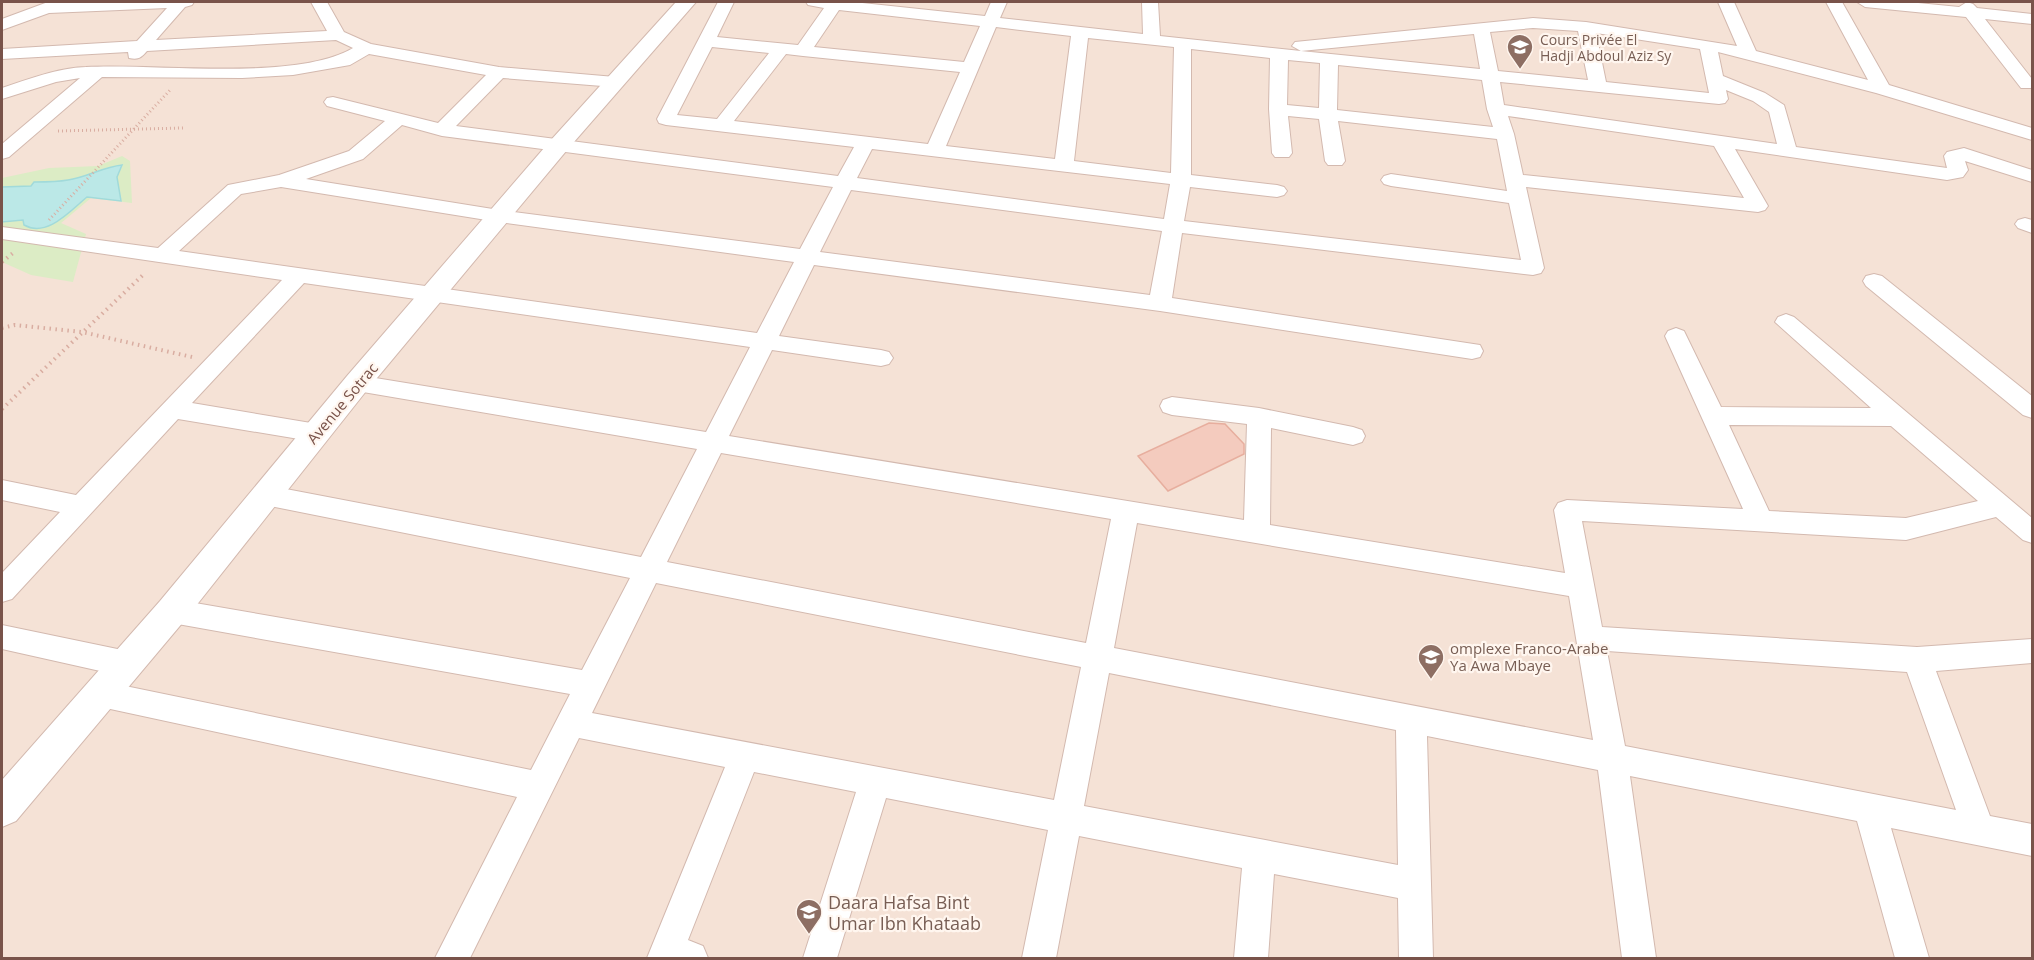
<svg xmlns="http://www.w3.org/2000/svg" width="2034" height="960" viewBox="0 0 2034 960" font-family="'Open Sans',sans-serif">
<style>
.residential{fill:#f5e2d6}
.green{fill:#dcecc5}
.water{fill:#bbe8e7;stroke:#a1dada;stroke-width:1.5}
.building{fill:#f4cbbe;stroke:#e7ae9e;stroke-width:1.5}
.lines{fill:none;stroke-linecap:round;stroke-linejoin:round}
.minor-casing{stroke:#d3b9af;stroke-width:2}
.tertiary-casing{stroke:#d3b9af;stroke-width:2}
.path-far1{stroke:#d9ada1;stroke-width:3;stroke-dasharray:1 3;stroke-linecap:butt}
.path{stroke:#d9ada1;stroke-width:4;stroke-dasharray:1.5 4.5;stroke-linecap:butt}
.minor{fill:#fff;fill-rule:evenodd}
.tertiary{fill:#fff;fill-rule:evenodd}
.labels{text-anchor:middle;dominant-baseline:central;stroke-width:4.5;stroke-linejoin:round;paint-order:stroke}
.far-education-label{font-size:14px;fill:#785e54;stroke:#fff6ef;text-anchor:start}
.street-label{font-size:15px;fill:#79534a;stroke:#fff6ef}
.education-label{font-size:15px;fill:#785e54;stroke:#fff6ef;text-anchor:start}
.near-education-label{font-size:18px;fill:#785e54;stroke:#fff6ef;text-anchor:start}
</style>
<rect width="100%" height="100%" fill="#fdf1e8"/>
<path class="residential" d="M 2,2 L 2032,2 L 2032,958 L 2,958 Z"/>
<path class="green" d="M 122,156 L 130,161 L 132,203 L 91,198 L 61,223 L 86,234 L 73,282 L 31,275 L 2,262 L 2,178 L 49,168 L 98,166 Z"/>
<path class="water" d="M 122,165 L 117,177 L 121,201 L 87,197 C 70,211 47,238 24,225 L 23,220 L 2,222 L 2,187 L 31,186 L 34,182 C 45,182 57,182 68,180 C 87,177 103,167 122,165 Z"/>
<path class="building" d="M 1209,423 L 1225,424 L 1244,444 L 1244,454 L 1168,491 L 1138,456 Z"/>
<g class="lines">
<g class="minor-casing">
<path id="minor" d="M 48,2 L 194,2 L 192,5 L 185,7 L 156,40 L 327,31 L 311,2 L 327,2 L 344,32 L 371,44 L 499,67 L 615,77 L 621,78 L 624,82 L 621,86 L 615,87 L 503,78 L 456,126 L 838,176 L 854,147 L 666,125 L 659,123 L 657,119 L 718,2 L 734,2 L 717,37 L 798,45 L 824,8 L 808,5 L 806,2 L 853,2 L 985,16 L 991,2 L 1007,2 L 1000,18 L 1143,34 L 1142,2 L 1158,2 L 1160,36 L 1301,51 L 1292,46 L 1295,42 L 1533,18 L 1586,22 L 1737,46 L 1718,2 L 1734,2 L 1756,51 L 1868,80 L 1826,2 L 1842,2 L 1889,85 L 2032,128 L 2032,140 L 1876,93 L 1718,52 L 1723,76 L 1765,93 L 1784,105 L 1796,147 L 1947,168 L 1944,156 L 1947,152 L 1964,148 L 2032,170 L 2032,182 L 1965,161 L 1968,170 L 1963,177 L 1947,180 L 1735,149 L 1768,206 L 1765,210 L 1758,212 L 1526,187 L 1544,268 L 1541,273 L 1533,275 L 1182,233 L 1172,298 L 1480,345 L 1483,351 L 1480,357 L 1472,359 L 1160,311 L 814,265 L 779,336 L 881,350 L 889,352 L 893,358 L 889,364 L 881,366 L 772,350 L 729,436 L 1244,520 L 1247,424 L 1172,415 L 1163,412 L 1160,406 L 1163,400 L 1172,397 L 1259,408 L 1353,427 L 1362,430 L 1365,436 L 1362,442 L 1353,445 L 1271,428 L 1270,525 L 1565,573 L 1554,510 L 1558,503 L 1567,500 L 1743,509 L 1665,336 L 1668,331 L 1676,328 L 1684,331 L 1721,407 L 1871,408 L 1775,322 L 1778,317 L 1786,314 L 1794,317 L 2032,518 L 2032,543 L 2023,540 L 1996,517 L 1906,540 L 1582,521 L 1602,627 L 1917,647 L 2032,639 L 2032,663 L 1936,671 L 1990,816 L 2032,824 L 2032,856 L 1891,828 L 1929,958 L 1895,958 L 1857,821 L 1630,776 L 1656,958 L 1622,958 L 1598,770 L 1427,736 L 1433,958 L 1399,958 L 1398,898 L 1274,874 L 1268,958 L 1234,958 L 1242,868 L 1079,836 L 1056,958 L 1022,958 L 1048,830 L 886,798 L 837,958 L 803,958 L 856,792 L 754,772 L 688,940 L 703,946 L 708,958 L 647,958 L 725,767 L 579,738 L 470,958 L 435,958 L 517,797 L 101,707 L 91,703 L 86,694 L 91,685 L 101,681 L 531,770 L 570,694 L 172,623 L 162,619 L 158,611 L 162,603 L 172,599 L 582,670 L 630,578 L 265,505 L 256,502 L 252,495 L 256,488 L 265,485 L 641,557 L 697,449 L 357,391 L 349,389 L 345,383 L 349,377 L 357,375 L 706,432 L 750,347 L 304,283 L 192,403 L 317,424 L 326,427 L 329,433 L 326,439 L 317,442 L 178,419 L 12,599 L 2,602 L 2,573 L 60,512 L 2,500 L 2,480 L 76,495 L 282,280 L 2,239 L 2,227 L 158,248 L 228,185 L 279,175 L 349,151 L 385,121 L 327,106 L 324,102 L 327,98 L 333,97 L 438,123 L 486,75 L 369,54 L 350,65 L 293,75 L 242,78 L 102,77 L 9,157 L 2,159 L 2,144 L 80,78 L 56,82 L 2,99 L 2,88 C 29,79 57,68 86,67 C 155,63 295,82 353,48 L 336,40 L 147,51 C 141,58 138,60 129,58 L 128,52 L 2,59 L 2,49 L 137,41 L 167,8 L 49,13 L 2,30 L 2,19 ZM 839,10 L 980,26 L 964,62 L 814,47 ZM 996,27 L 1071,36 L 1055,159 L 946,146 ZM 1533,28 L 1578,31 L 1588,80 L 1498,71 L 1490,32 ZM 1596,33 L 1700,49 L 1709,93 L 1606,82 ZM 1474,34 L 1480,69 L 1301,51 ZM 1088,38 L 1174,47 L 1171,173 L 1074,161 ZM 712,47 L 769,53 L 717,119 L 677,115 ZM 1191,49 L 1270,58 L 1269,109 L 1272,153 L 1275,157 L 1289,157 L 1292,153 L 1288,116 L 1319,119 L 1325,161 L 1328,165 L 1342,165 L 1345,161 L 1338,121 L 1497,139 L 1507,191 L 1391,174 L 1384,176 L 1381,180 L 1384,184 L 1391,186 L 1509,203 L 1521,260 L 1184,221 L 1190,187 L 1277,197 L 1284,195 L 1287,191 L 1284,187 L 1277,185 L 1191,175 ZM 786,54 L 803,56 L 960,72 L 928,144 L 734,121 ZM 1288,60 L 1320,63 L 1319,108 L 1287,105 ZM 1338,65 L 1482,80 L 1487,109 L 1493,127 L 1337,110 ZM 1500,82 L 1719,104 L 1725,103 L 1728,99 L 1726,90 L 1753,101 L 1769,112 L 1777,144 L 1504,105 ZM 1508,116 L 1714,146 L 1744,198 L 1523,175 L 1514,134 ZM 402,125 L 442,136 L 833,187 L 800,249 L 499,210 L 306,179 L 363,159 ZM 872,149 L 1170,184 L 1164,219 L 857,178 ZM 281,187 L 499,222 L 794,262 L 757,333 L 179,251 L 241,194 ZM 851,190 L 1162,231 L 1150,295 L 820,252 ZM 1729,425 L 1891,426 L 1978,501 L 1906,518 L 1769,511 ZM 721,453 L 1111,519 L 1086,643 L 667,562 ZM 1137,523 L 1569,596 L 1593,740 L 1114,648 ZM 656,583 L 1081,667 L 1054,800 L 592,713 ZM 1607,651 L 1907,672 L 1956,810 L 1625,746 ZM 1109,673 L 1396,730 L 1398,865 L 1084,806 Z
M 1857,2 L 1908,2 L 1959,7 L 1967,2 L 1973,4 L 1977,8 L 2032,14 L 2032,24 L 1985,19 L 2032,79 L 2032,88 L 2021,88 L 1966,17 L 1865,7 Z
M 2025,218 L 2032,220 L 2032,233 L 2018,228 L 2015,224 L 2018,220 Z
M 1874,274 L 1882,276 L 2032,396 L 2032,418 L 2023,415 L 1866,286 L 1863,281 L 1866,276 Z
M 2,625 L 127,651 L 137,655 L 142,664 L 137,673 L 127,677 L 2,649 Z"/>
</g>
<g class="tertiary-casing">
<path id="tertiary" d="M 676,2 L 696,2 L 567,150 L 367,390 L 184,621 L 16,821 L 2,827 L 2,780 L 160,601 L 347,376 L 551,140 Z"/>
</g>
<path class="path-far1" d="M 58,131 L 183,128
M 49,220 L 171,89"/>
<path class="path" d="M 2,262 L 13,253
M 2,328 L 15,325 L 82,332 L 192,357
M 2,409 L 145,273"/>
<use href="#minor" class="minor"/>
<use href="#tertiary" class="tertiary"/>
</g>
<defs>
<g id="school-pin" transform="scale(1.35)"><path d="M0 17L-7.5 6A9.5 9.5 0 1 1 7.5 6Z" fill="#8d6e63" stroke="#fff6ef"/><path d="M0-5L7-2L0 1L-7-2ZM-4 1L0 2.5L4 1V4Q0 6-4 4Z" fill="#fff"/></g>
</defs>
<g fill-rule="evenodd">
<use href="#school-pin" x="1520" y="47"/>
<use href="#school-pin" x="1431" y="657"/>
<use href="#school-pin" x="809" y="912"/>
</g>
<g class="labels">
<g class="far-education-label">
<text x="1540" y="39">Cours Privée El<tspan x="1540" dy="16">Hadji Abdoul Aziz Sy</tspan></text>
</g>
<g class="street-label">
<text transform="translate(342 403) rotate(-50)">Avenue Sotrac</text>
</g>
<g class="education-label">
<text x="1450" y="648">omplexe Franco-Arabe<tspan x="1450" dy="17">Ya Awa Mbaye</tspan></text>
</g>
<g class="near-education-label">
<text x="828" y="902">Daara Hafsa Bint<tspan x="828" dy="21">Umar Ibn Khataab</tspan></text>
</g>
</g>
<rect width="2034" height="960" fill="none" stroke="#79534a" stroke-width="6"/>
</svg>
